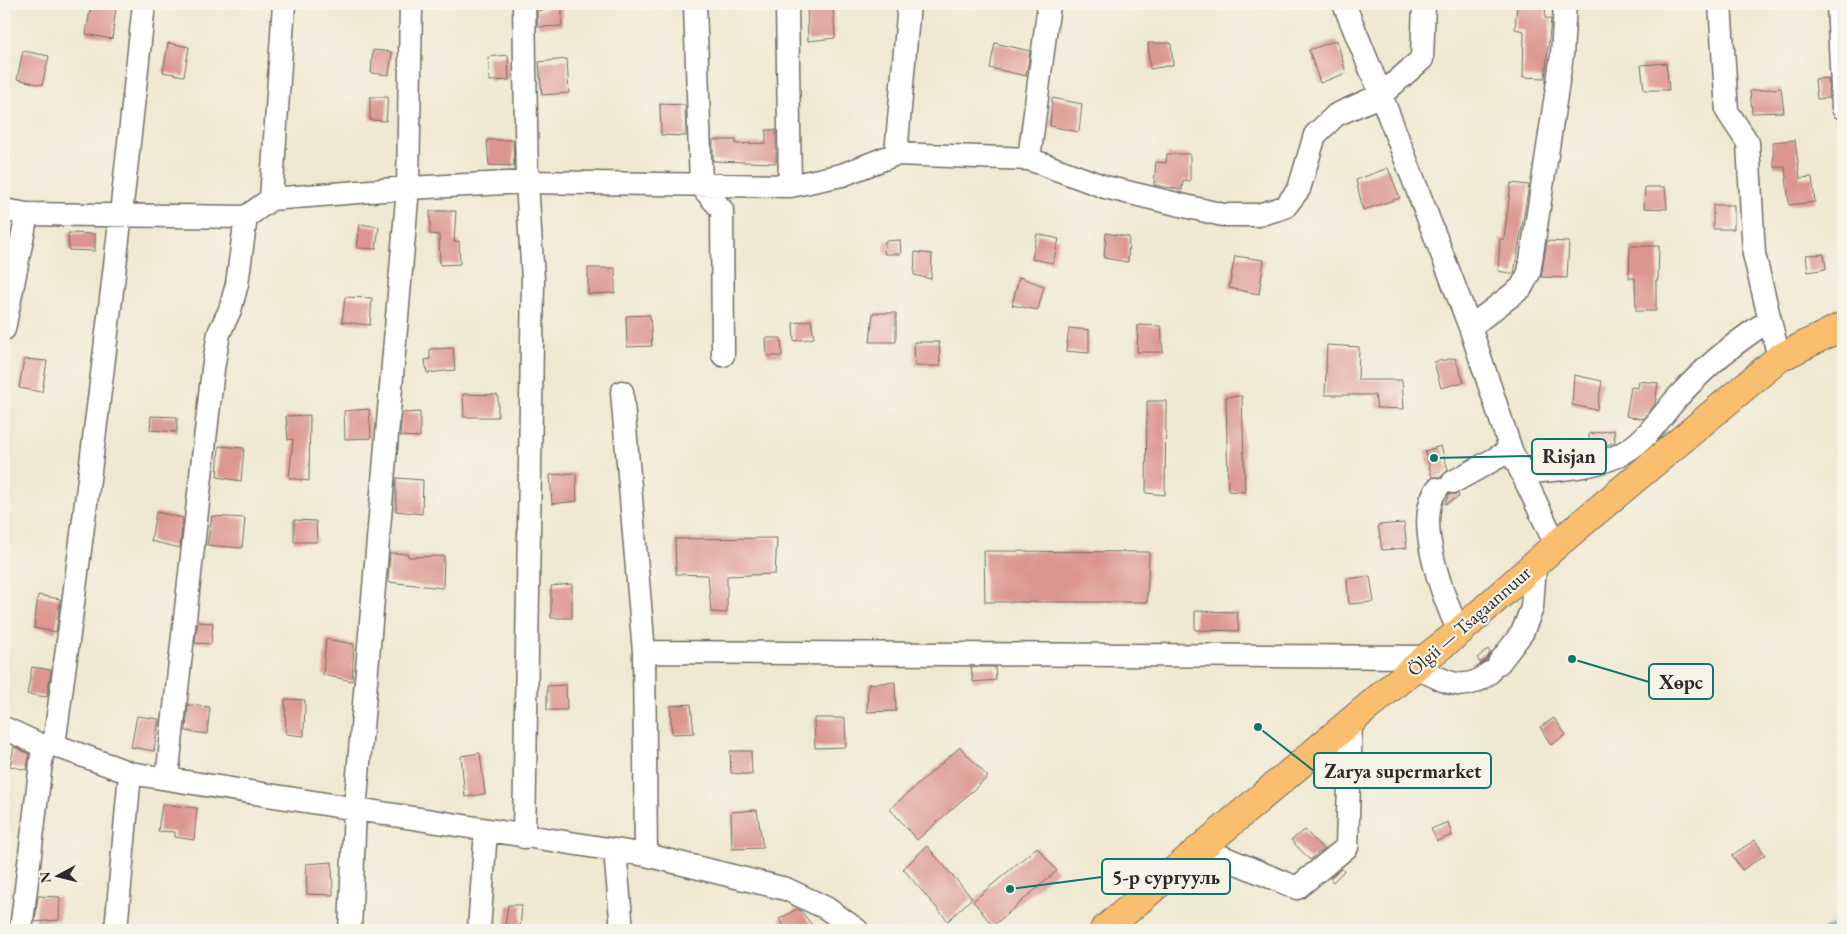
<svg xmlns="http://www.w3.org/2000/svg" width="1847" height="934" viewBox="0 0 1847 934" font-family="'EB Garamond',serif">
<style>
.water{fill:#80bdf3;stroke:#56748f}
.building{fill:#dc968f}
.lines{fill:none;stroke-linecap:round;stroke-linejoin:round}
.minor-casing{stroke:#706e65;stroke-width:25}
.highway-casing{stroke:#706e65;stroke-width:30}
.minor{stroke:#fff;stroke-width:22}
.highway{stroke:#f9be6d;stroke-width:28}
.labels{text-anchor:middle;dominant-baseline:central;stroke-width:4.5;stroke-linejoin:round;paint-order:stroke}
.street-label{font-size:19px;fill:#2b2b2b;stroke:#f7f3e8}
.leader{fill:none;stroke:#0f766e;stroke-width:2}
.callout-dot{fill:#0f766e;stroke:#f7f3e8;stroke-width:2}
.callout{fill:#f7f3e8;stroke:#0f766e;stroke-width:2}
.callout-label{font-size:20px;text-anchor:middle;font-weight:bold;fill:#2b2b2b}
</style>
<rect width="100%" height="100%" fill="#f7f3e8"/>
<filter id="ink" filterUnits="userSpaceOnUse"><feTurbulence type="fractalNoise" baseFrequency=".02" numOctaves="2"/><feDisplacementMap in="SourceGraphic" scale="10" xChannelSelector="R" yChannelSelector="G"/><feConvolveMatrix kernelMatrix="1 2 1 2 8 2 1 2 1" color-interpolation-filters="sRGB"/></filter>
<filter id="wash" filterUnits="userSpaceOnUse"><feTurbulence type="fractalNoise" baseFrequency=".0096" numOctaves="4" result="noise"/><feDisplacementMap in="SourceGraphic" scale="20" xChannelSelector="R" yChannelSelector="G"/><feGaussianBlur stdDeviation="1.12" result="paint"/><feColorMatrix in="noise" values="0 0 0 0 0 0 0 0 0 0 0 0 0 0 0 0 0 1.4 0 .05"/><feComposite in="paint" operator="in"/></filter>
<g filter="url(#wash)">
<rect width="100%" height="100%" fill="#efe9d1"/>
<path class="water" d="M 1843,919 L 1843,930 L 1822,930 Z"/>
<g id="blocks">
<path class="building" d="M 91,4 L 116,8 L 112,39 L 86,34 Z
M 548,4 L 562,4 L 562,26 L 538,27 L 537,11 L 547,9 Z
M 807,4 L 833,4 L 835,38 L 808,41 Z
M 1517,4 L 1546,4 L 1545,18 L 1551,19 L 1545,78 L 1523,77 L 1524,31 L 1515,29 Z
M 1337,40 L 1346,73 L 1320,83 L 1309,50 Z
M 168,43 L 189,47 L 184,76 L 163,72 Z
M 995,43 L 1030,51 L 1026,76 L 990,68 Z
M 1148,43 L 1171,43 L 1173,65 L 1150,69 Z
M 373,50 L 392,52 L 389,75 L 371,73 Z
M 23,51 L 49,56 L 42,85 L 17,79 Z
M 508,55 L 509,80 L 490,81 L 488,57 Z
M 567,59 L 569,93 L 542,95 L 539,62 Z
M 1666,63 L 1669,90 L 1644,90 L 1641,65 Z
M 1828,78 L 1829,98 L 1817,99 L 1815,79 Z
M 1781,88 L 1784,112 L 1752,113 L 1750,91 Z
M 370,97 L 388,97 L 386,121 L 370,120 Z
M 1052,98 L 1082,104 L 1079,132 L 1050,126 Z
M 660,104 L 685,105 L 686,136 L 661,135 Z
M 766,130 L 776,130 L 776,163 L 713,161 L 713,140 L 736,140 L 736,144 L 766,143 Z
M 487,140 L 513,140 L 514,166 L 489,165 Z
M 1795,140 L 1800,178 L 1812,177 L 1815,202 L 1789,205 L 1785,167 L 1774,167 L 1773,142 Z
M 1167,154 L 1190,154 L 1190,181 L 1183,180 L 1182,190 L 1154,185 L 1156,162 L 1166,163 Z
M 1388,168 L 1400,198 L 1363,210 L 1356,180 Z
M 1511,183 L 1529,185 L 1514,274 L 1498,271 L 1500,239 L 1504,239 Z
M 1645,187 L 1665,187 L 1667,209 L 1644,208 Z
M 1713,205 L 1734,205 L 1734,229 L 1713,229 Z
M 430,211 L 456,211 L 454,242 L 459,241 L 460,264 L 440,265 L 439,235 L 430,234 Z
M 360,224 L 379,227 L 376,249 L 357,248 Z
M 68,233 L 95,234 L 95,251 L 69,250 Z
M 1106,233 L 1129,237 L 1128,262 L 1104,258 Z
M 1037,234 L 1059,239 L 1053,263 L 1032,259 Z
M 900,240 L 901,254 L 884,254 L 885,241 Z
M 1547,241 L 1569,242 L 1567,278 L 1541,277 Z
M 1630,246 L 1659,246 L 1658,280 L 1656,280 L 1656,311 L 1636,311 L 1635,278 L 1629,278 Z
M 915,252 L 932,254 L 931,279 L 914,275 Z
M 1824,254 L 1826,269 L 1808,272 L 1806,255 Z
M 1235,256 L 1264,260 L 1259,294 L 1229,288 Z
M 588,268 L 615,268 L 615,293 L 588,294 Z
M 1019,277 L 1044,286 L 1038,310 L 1012,305 Z
M 345,297 L 372,298 L 370,325 L 342,322 Z
M 873,313 L 896,313 L 896,342 L 870,342 Z
M 650,315 L 652,346 L 627,347 L 626,316 Z
M 811,320 L 814,338 L 794,341 L 793,323 Z
M 1138,325 L 1161,326 L 1163,352 L 1137,352 Z
M 1069,328 L 1089,330 L 1089,353 L 1066,351 Z
M 766,338 L 781,338 L 782,356 L 767,356 Z
M 914,342 L 939,342 L 940,366 L 915,366 Z
M 1327,345 L 1359,347 L 1358,380 L 1402,380 L 1404,409 L 1377,408 L 1375,395 L 1325,395 Z
M 453,348 L 455,370 L 427,373 L 425,360 L 430,359 L 430,349 Z
M 1455,358 L 1464,382 L 1441,388 L 1434,362 Z
M 24,359 L 47,361 L 42,392 L 19,388 Z
M 1574,375 L 1602,381 L 1597,410 L 1572,405 Z
M 1639,381 L 1658,383 L 1655,404 L 1643,419 L 1626,416 L 1631,387 L 1638,388 Z
M 463,394 L 498,395 L 498,417 L 464,417 Z
M 1242,396 L 1245,492 L 1228,491 L 1226,397 Z
M 1147,401 L 1166,401 L 1165,495 L 1146,493 Z
M 369,409 L 371,438 L 345,439 L 344,411 Z
M 420,412 L 420,437 L 400,436 L 402,413 Z
M 310,415 L 309,481 L 289,478 L 293,439 L 288,440 L 286,416 Z
M 151,416 L 177,417 L 177,432 L 150,430 Z
M 1614,430 L 1615,442 L 1590,451 L 1589,434 Z
M 219,446 L 244,448 L 241,481 L 217,477 Z
M 1441,446 L 1448,470 L 1441,477 L 1432,477 L 1425,451 Z
M 576,473 L 577,501 L 552,504 L 550,475 Z
M 396,478 L 423,480 L 422,514 L 396,511 Z
M 1449,494 L 1458,494 L 1459,497 L 1445,504 Z
M 156,512 L 183,518 L 180,548 L 151,541 Z
M 212,516 L 245,518 L 242,548 L 207,545 Z
M 294,520 L 316,521 L 317,542 L 294,542 Z
M 1404,523 L 1407,548 L 1382,550 L 1378,525 Z
M 777,538 L 775,574 L 727,576 L 727,613 L 711,612 L 708,575 L 676,574 L 675,539 Z
M 984,551 L 1149,552 L 1147,602 L 985,602 Z
M 390,553 L 408,554 L 408,557 L 444,556 L 443,588 L 388,582 Z
M 1370,576 L 1374,602 L 1349,604 L 1347,579 Z
M 572,584 L 572,618 L 551,618 L 551,586 Z
M 38,595 L 60,599 L 56,632 L 34,628 Z
M 1195,611 L 1237,612 L 1239,631 L 1195,630 Z
M 198,622 L 213,623 L 211,644 L 195,643 Z
M 326,639 L 354,644 L 352,681 L 323,675 Z
M 1488,649 L 1490,653 L 1486,660 L 1480,663 L 1477,658 Z
M 32,667 L 51,670 L 47,697 L 27,694 Z
M 971,667 L 995,667 L 996,680 L 973,682 Z
M 895,682 L 896,711 L 867,712 L 868,684 Z
M 566,685 L 567,710 L 547,710 L 547,686 Z
M 285,699 L 305,700 L 304,736 L 286,734 Z
M 691,704 L 694,733 L 672,734 L 670,706 Z
M 188,705 L 210,707 L 207,734 L 186,731 Z
M 137,716 L 159,719 L 154,751 L 131,747 Z
M 814,718 L 845,718 L 846,747 L 815,748 Z
M 1554,718 L 1566,735 L 1551,745 L 1540,727 Z
M 14,747 L 29,754 L 27,770 L 10,766 Z
M 960,747 L 988,777 L 917,840 L 890,809 Z
M 730,751 L 751,751 L 752,775 L 731,773 Z
M 480,753 L 485,794 L 465,797 L 461,756 Z
M 162,804 L 197,808 L 194,840 L 175,837 L 175,832 L 158,831 Z
M 757,810 L 763,848 L 732,849 L 731,812 Z
M 1448,822 L 1452,835 L 1437,841 L 1431,829 Z
M 1305,830 L 1323,849 L 1310,860 L 1291,840 Z
M 1755,840 L 1765,855 L 1742,870 L 1732,855 Z
M 927,846 L 972,898 L 948,921 L 903,869 Z
M 1037,847 L 1057,871 L 993,926 L 973,901 Z
M 332,862 L 333,895 L 307,894 L 306,864 Z
M 1341,869 L 1344,871 L 1333,882 L 1330,878 Z
M 38,896 L 60,897 L 59,920 L 35,922 Z
M 508,905 L 522,905 L 520,928 L 505,926 Z
M 797,909 L 801,911 L 816,930 L 787,930 L 779,919 Z"/>
</g>
</g>
<g filter="url(#ink)">
<use href="#blocks" fill-opacity="0" stroke="#706e65" stroke-width="1"/>
<g class="lines">
<g class="minor-casing">
<path id="minor" d="M 524,4 L 527,182 L 533,280 L 524,837
M 695,4 L 701,186 L 722,210 L 723,355
M 787,4 L 790,186
M 1344,4 L 1381,95 L 1470,327 L 1511,450 L 1556,545
M 1720,4 L 1727,111 L 1748,143 L 1754,254 L 1779,358
M 1838,4 L 1843,108
M 896,154 L 909,4
M 1029,159 L 1049,4
M 271,199 L 284,4
M 4,210 L 27,214 L 246,217 L 271,199 L 408,188 L 527,182 L 790,186 L 842,175 L 896,154 L 1029,159 L 1105,187 L 1223,215 L 1258,215 L 1285,207 L 1299,189 L 1315,135 L 1336,115 L 1381,95 L 1422,59 L 1424,4
M 1470,327 L 1521,288 L 1529,273 L 1562,55 L 1565,4
M 4,329 L 27,214
M 622,392 L 644,652 L 646,855
M 1522,473 C 1553,470 1586,469 1615,457 C 1645,444 1657,421 1677,398 C 1704,368 1736,341 1770,320
M 1453,482 L 1511,450
M 1437,489 C 1413,521 1444,599 1459,632
M 644,652 L 1427,657
M 1499,663 L 1522,633 L 1532,608 L 1535,564
M 1415,667 C 1442,679 1463,696 1489,673
M 4,728 L 43,746 L 54,745 L 130,773 L 646,855 L 786,889 L 826,908 L 857,930
M 54,745 C 88,498 118,252 144,4
M 167,778 L 213,369 L 219,333 L 230,310 L 237,284 L 246,217
M 1201,848 L 1297,888 L 1347,847 L 1351,721
M 615,850 L 622,930
M 21,930 L 43,746
M 116,930 L 130,773
M 350,930 L 355,810 L 408,188 L 411,4
M 479,930 L 486,830"/>
</g>
<g class="highway-casing">
<path id="highway" d="M 1104,930 L 1427,657 L 1459,632 L 1556,545 L 1779,358 L 1843,326"/>
</g>
<use href="#minor" class="minor"/>
<use href="#highway" class="highway"/>
</g>
</g>
<g class="labels">
<g class="street-label">
<text transform="translate(1469 621) rotate(-41)">Ölgii — Tsagaannuur</text>
</g>
</g>
<path class="leader" d="M1434 458L1532 456M1572 659L1649 682M1258 727L1314 771M1010 889L1102 877"/>
<g class="callout-dot">
<circle cx="1434" cy="458" r="5"/>
<circle cx="1572" cy="659" r="5"/>
<circle cx="1258" cy="727" r="5"/>
<circle cx="1010" cy="889" r="5"/>
</g>
<g class="callout">
<rect x="1532" y="439" width="74" height="35" rx="5"/>
<rect x="1649" y="664" width="64" height="35" rx="5"/>
<rect x="1314" y="753" width="177" height="35" rx="5"/>
<rect x="1102" y="859" width="128" height="35" rx="5"/>
</g>
<g class="callout-label">
<text x="1569" y="463">Risjan</text>
<text x="1681" y="689">Хөрс</text>
<text x="1403" y="778">Zarya supermarket</text>
<text x="1166" y="884">5-р сургууль</text>
</g>
<rect width="1847" height="934" fill="none" stroke="#f7f3e8" stroke-width="20"/>
<g transform="translate(58 876) rotate(263)" stroke="#f7f3e8" stroke-width="4" paint-order="stroke">
<path d="M0-4L9 19L0 12L-9 19Z" fill="#2b2b2b"/>
<text y="-8" font-size="14" font-weight="bold" text-anchor="middle" fill="#2b2b2b">N</text>
</g>
</svg>
